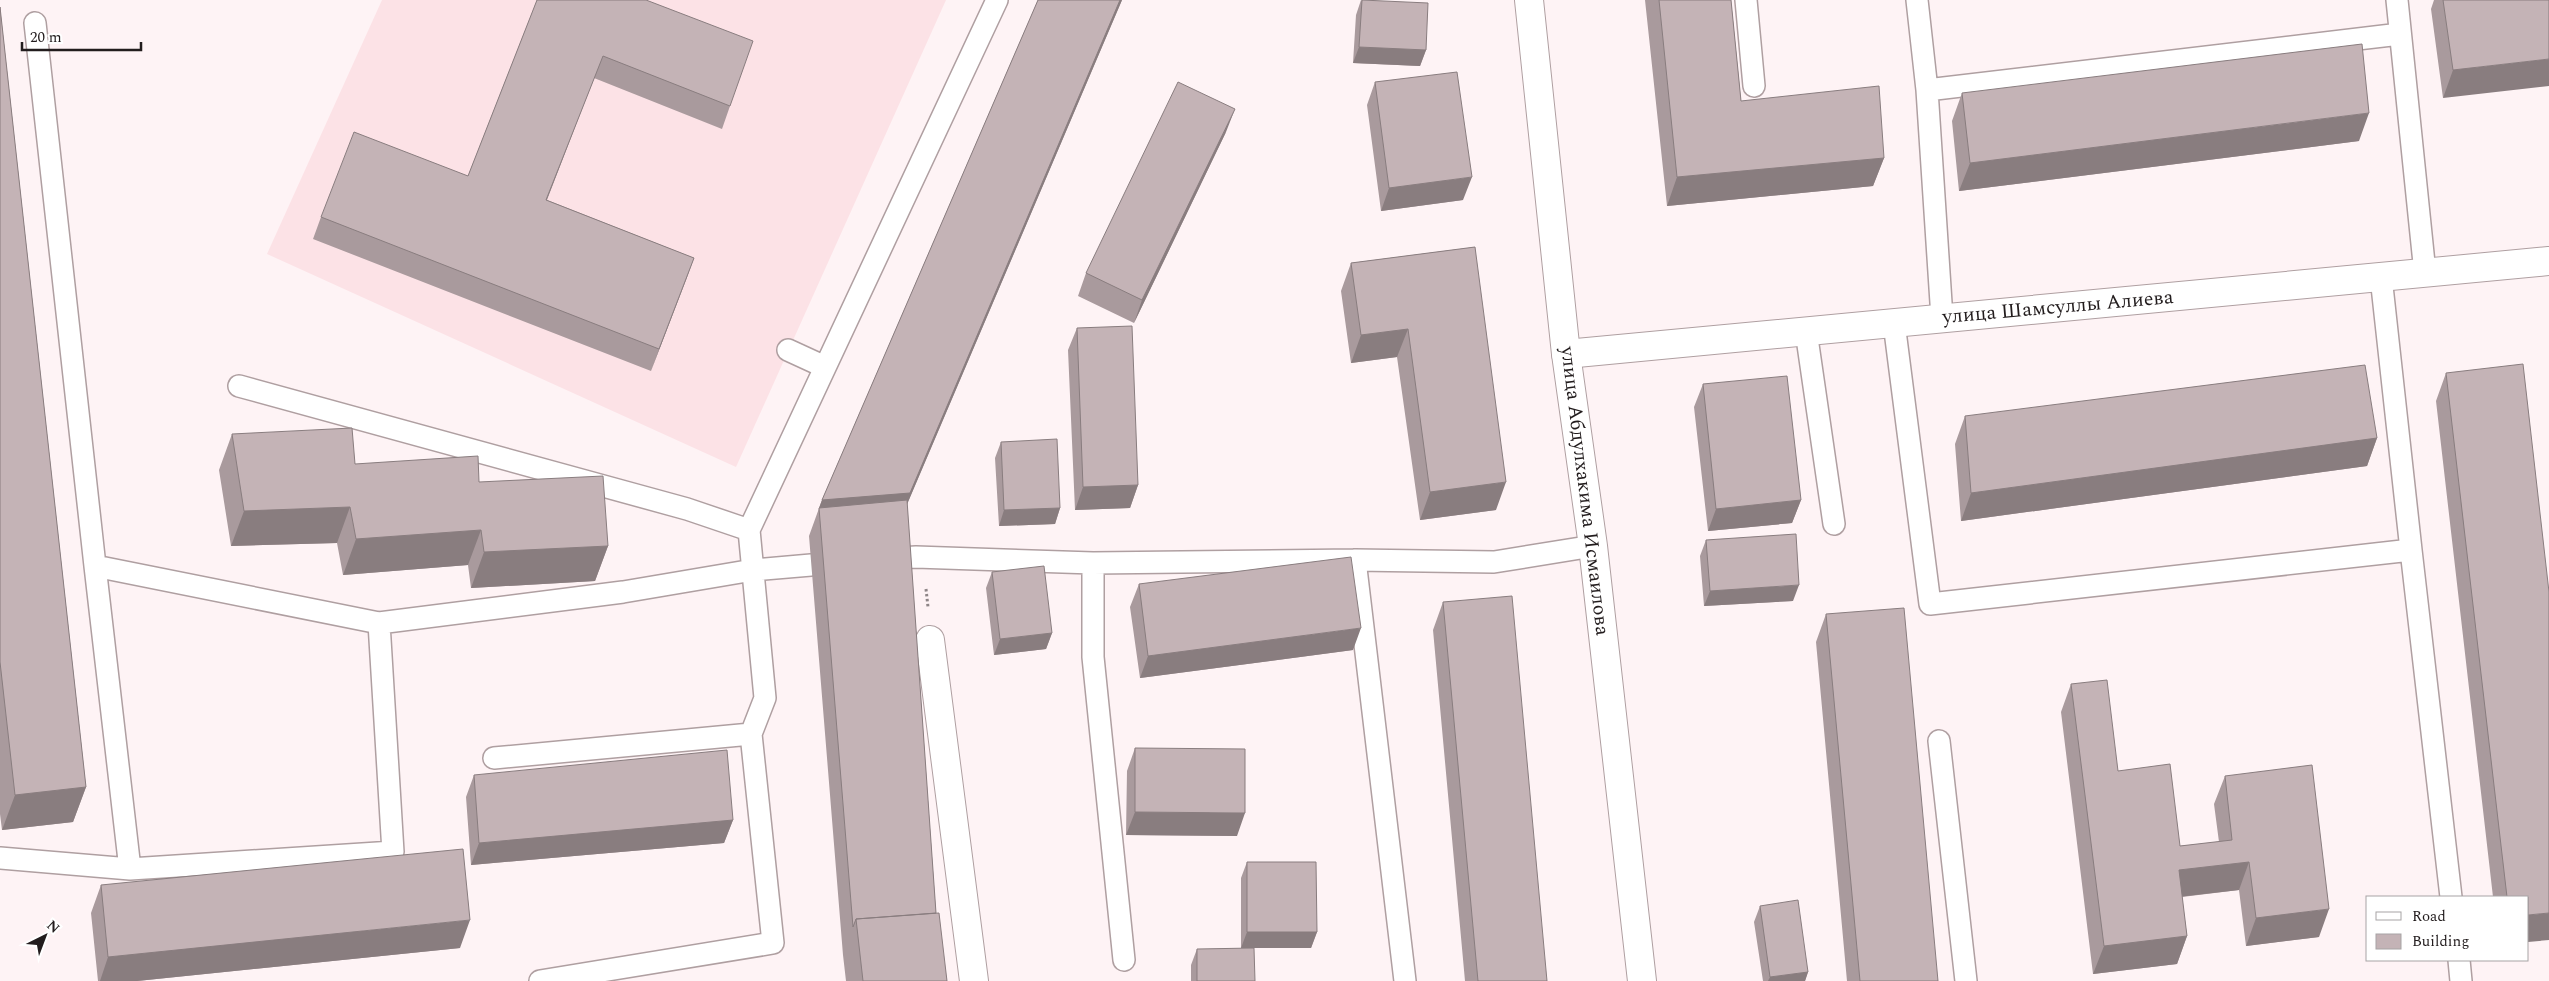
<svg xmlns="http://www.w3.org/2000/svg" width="2549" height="981" viewBox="0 0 2549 981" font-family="Spectral,serif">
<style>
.built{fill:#fce2e6}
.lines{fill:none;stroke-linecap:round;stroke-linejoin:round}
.lane-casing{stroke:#af9fa1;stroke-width:24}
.street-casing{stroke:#af9fa1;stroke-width:30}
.secondary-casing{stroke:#af9fa1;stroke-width:30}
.path{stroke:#8e8587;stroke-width:3;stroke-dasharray:2.5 2.5;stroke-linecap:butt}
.lane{stroke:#fff;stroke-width:21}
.street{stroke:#fff;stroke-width:28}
.secondary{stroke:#fff;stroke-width:28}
.wall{fill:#a99a9d}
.shaded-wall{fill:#897d7f}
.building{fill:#c4b3b6;stroke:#897d7f}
.labels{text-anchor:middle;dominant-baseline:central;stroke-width:4;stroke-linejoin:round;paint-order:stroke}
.street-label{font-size:20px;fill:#221c1d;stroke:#fff}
</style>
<rect width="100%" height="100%" fill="#fef3f5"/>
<path class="built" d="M 382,0 L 946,0 L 736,467 L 267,254 Z"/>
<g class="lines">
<g class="lane-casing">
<path id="lane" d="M 1746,0 L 1754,86
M 1917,0 L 1927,90 L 2400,34
M 2397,0 L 2425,273
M 35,23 L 95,566 L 379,623 L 623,592 L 753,570 L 811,565
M 1927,90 L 1942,318
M 1894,323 L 1930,604 L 2411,550 L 2381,277
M 1806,331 L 1834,524
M 788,350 L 825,367
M 239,386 L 687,509 L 749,530
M 2411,550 L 2451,897
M 899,558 L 916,557 L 1093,563 L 1355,560 L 1494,562 L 1593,546
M 1355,560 L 1405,981
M 1093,563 L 1093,657 L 1124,960
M 95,566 L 130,869 L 393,852 L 379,623
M 1939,741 L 1966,981
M 494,758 L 751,734 L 765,698 L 749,530 L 997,0
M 0,858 L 130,869
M 2459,960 L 2461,981
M 540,981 L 773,943 L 751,734"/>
</g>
<g class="street-casing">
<path id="street" d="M 1566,354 L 2549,261
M 930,640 L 974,981"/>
</g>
<g class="secondary-casing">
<path id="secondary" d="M 1529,0 L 1566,354 L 1593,546 L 1642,981"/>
</g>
<path class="path" d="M 926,589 L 928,607"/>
<use href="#lane" class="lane"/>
<use href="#street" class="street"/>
<use href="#secondary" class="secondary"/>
</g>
<path class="wall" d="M 537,0 L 730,106 L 722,129 L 594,78 L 547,200 L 694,258 L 651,371 L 313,239 L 321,217 L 468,176 Z
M 1038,0 L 1122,0 L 907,504 L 936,913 L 947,981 L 846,981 L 843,955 L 809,536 L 822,500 Z
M 1361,0 L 1426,50 L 1420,66 L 1353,63 L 1356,15 Z
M 1645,0 L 1731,0 L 1741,101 L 1884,158 L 1873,186 L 1667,206 Z
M 2434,0 L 2549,0 L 2443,98 L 2431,9 Z
M 0,7 L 86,787 L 73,822 L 2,830 L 0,814 Z
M 1375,82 L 1463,200 L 1381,211 L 1367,105 Z
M 1962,93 L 2359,141 L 1959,191 L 1952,121 Z
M 1226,132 L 1134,323 L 1078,296 L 1086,273 Z
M 1475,247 L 1496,510 L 1420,520 L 1397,357 L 1351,363 L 1341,291 L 1351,263 Z
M 1077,328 L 1138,485 L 1130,508 L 1075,510 L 1068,350 Z
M 2446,373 L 2528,897 L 2493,897 L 2436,401 Z
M 1703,384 L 1801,500 L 1792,523 L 1708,531 L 1694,407 Z
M 1965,416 L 2377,438 L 2367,466 L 1961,521 L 1955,444 Z
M 232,434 L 355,464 L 479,482 L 608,546 L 595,581 L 471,588 L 468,565 L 343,575 L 337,543 L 231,546 L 219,470 Z
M 1001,442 L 1060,508 L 1055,524 L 999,526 L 995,458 Z
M 1706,540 L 1793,601 L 1704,606 L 1700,556 Z
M 992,572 L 1052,633 L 1046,649 L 994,655 L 986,588 Z
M 1139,584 L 1353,650 L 1140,678 L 1130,607 Z
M 1443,602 L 1547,981 L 1465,981 L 1433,630 Z
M 1826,614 L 1938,981 L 1847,981 L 1816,642 Z
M 2071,684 L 2118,771 L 2180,846 L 2219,842 L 2214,804 L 2225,776 L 2319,937 L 2246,946 L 2239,890 L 2182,897 L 2187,936 L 2177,964 L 2093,974 L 2061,712 Z
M 1135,748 L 1237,836 L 1126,835 L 1127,771 Z
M 474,775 L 733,820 L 724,843 L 471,865 L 466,797 Z
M 1247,862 L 1317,932 L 1311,948 L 1241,948 L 1241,878 Z
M 101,885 L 460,948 L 137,981 L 98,981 L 91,913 Z
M 1760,906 L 1808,972 L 1805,981 L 1763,981 L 1754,922 Z
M 1197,949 L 1255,981 L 1191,981 L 1191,965 Z"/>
<path class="shaded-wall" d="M 1120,0 L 1122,0 L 897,528 L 819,508 L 822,500 Z
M 1359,47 L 1426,50 L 1420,66 L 1353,63 Z
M 603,56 L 594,78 L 538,222 L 546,200 Z
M 2549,59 L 2549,86 L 2443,98 L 2453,70 Z
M 1235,109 L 1226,132 L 1134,323 L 1142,300 Z
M 2369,113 L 2359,141 L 1959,191 L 1970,163 Z
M 1884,158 L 1873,186 L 1667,206 L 1677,177 Z
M 1472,177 L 1463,200 L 1381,211 L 1389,188 Z
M 694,258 L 686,280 L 651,371 L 659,349 Z
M 1408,329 L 1397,357 L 1351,363 L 1361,335 Z
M 2377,438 L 2367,466 L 1961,521 L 1971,493 Z
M 1506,482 L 1496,510 L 1420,520 L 1430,492 Z
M 1138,485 L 1130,508 L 1075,510 L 1083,487 Z
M 1801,500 L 1792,523 L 1708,531 L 1716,509 Z
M 350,507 L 337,543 L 231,546 L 244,511 Z
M 1060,508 L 1055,524 L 999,526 L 1004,510 Z
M 481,530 L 468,565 L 343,575 L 356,539 Z
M 608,546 L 595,581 L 471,588 L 484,552 Z
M 1799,585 L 1793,601 L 1704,606 L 1710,591 Z
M 1361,628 L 1353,650 L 1140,678 L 1148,656 Z
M 1052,633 L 1046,649 L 994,655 L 1000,639 Z
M 86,787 L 73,822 L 2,830 L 15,795 Z
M 1135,812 L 1245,813 L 1237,836 L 1126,835 Z
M 733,820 L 724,843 L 471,865 L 479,843 Z
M 2249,862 L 2239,890 L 2169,898 L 2179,870 Z
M 2329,909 L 2319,937 L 2246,946 L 2256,918 Z
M 2549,913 L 2549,940 L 2528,942 L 2528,915 Z
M 470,920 L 460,948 L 137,981 L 100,981 L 108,957 Z
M 1247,932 L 1317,932 L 1311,948 L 1241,948 Z
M 2187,936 L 2177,964 L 2093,974 L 2104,946 Z
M 1808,972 L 1805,981 L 1768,981 L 1770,977 Z"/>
<path class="building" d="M 537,0 L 646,0 L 753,41 L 730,106 L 603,56 L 546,200 L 694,258 L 659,349 L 321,217 L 354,132 L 468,176 Z
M 1038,0 L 1120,0 L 910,493 L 822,500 Z
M 1362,0 L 1428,3 L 1426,50 L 1359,47 Z
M 1659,0 L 1731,0 L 1741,101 L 1879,86 L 1884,158 L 1677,177 Z
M 2443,0 L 2549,0 L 2549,59 L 2453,70 Z
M 0,7 L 86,787 L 15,795 L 0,662 Z
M 2362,44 L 2369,113 L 1970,163 L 1962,93 Z
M 1457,72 L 1472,177 L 1389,188 L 1375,82 Z
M 1178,82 L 1235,109 L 1142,300 L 1086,273 Z
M 1475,247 L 1506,482 L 1430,492 L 1408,329 L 1361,335 L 1351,263 Z
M 1132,326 L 1138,485 L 1083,487 L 1077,328 Z
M 2523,364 L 2549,592 L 2549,913 L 2528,915 L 2528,897 L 2507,897 L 2446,373 Z
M 2365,365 L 2377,438 L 1971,493 L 1965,416 Z
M 1787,376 L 1801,500 L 1716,509 L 1703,384 Z
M 352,428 L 355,464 L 478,456 L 479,482 L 603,476 L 608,546 L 484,552 L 481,530 L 356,539 L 350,507 L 244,511 L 232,434 Z
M 1057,439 L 1060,508 L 1004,510 L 1001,442 Z
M 907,500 L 936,913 L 856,919 L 853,927 L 819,508 Z
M 1796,534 L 1799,585 L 1710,591 L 1706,540 Z
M 1351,557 L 1361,628 L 1148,656 L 1139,584 Z
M 1044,566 L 1052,633 L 1000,639 L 992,572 Z
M 1512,596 L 1547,981 L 1478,981 L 1443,602 Z
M 1904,608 L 1938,981 L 1860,981 L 1826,614 Z
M 2107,680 L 2118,771 L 2170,764 L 2180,846 L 2232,840 L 2225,776 L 2312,765 L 2329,909 L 2256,918 L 2249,862 L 2179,870 L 2187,936 L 2104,946 L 2071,684 Z
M 1135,748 L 1245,749 L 1245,813 L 1135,812 Z
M 727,750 L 733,820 L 479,843 L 474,775 Z
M 463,849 L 470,920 L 108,957 L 101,885 Z
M 1247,862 L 1316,862 L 1317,932 L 1247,932 Z
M 1798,900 L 1808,972 L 1770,977 L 1760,906 Z
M 939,913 L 947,981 L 863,981 L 856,919 Z
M 1254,948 L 1255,981 L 1197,981 L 1197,949 Z"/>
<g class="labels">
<g class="street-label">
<text transform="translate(2058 307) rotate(-5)">улица Шамсуллы Алиева</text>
<text transform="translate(1585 491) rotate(83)">улица Абдулхакима Исмаилова</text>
</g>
</g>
<rect x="2366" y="896" width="162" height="65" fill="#ffffff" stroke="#a7a4a5"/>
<rect x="2376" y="912" width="25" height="8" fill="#ffffff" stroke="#a7a4a5"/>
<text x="2412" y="921" font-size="15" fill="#221c1d">Road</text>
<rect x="2376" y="934" width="25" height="15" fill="#c4b3b6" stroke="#a7a4a5"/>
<text x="2412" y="946" font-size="15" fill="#221c1d">Building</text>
<g transform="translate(45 936) rotate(42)" stroke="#ffffff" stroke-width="4" paint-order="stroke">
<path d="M0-4L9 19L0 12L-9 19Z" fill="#221c1d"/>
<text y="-8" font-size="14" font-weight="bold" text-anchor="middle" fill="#221c1d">N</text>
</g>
<path d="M22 42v8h119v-8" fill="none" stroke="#221c1d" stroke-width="2.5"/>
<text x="30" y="42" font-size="15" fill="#221c1d" stroke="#ffffff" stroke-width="4" paint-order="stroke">20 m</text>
</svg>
